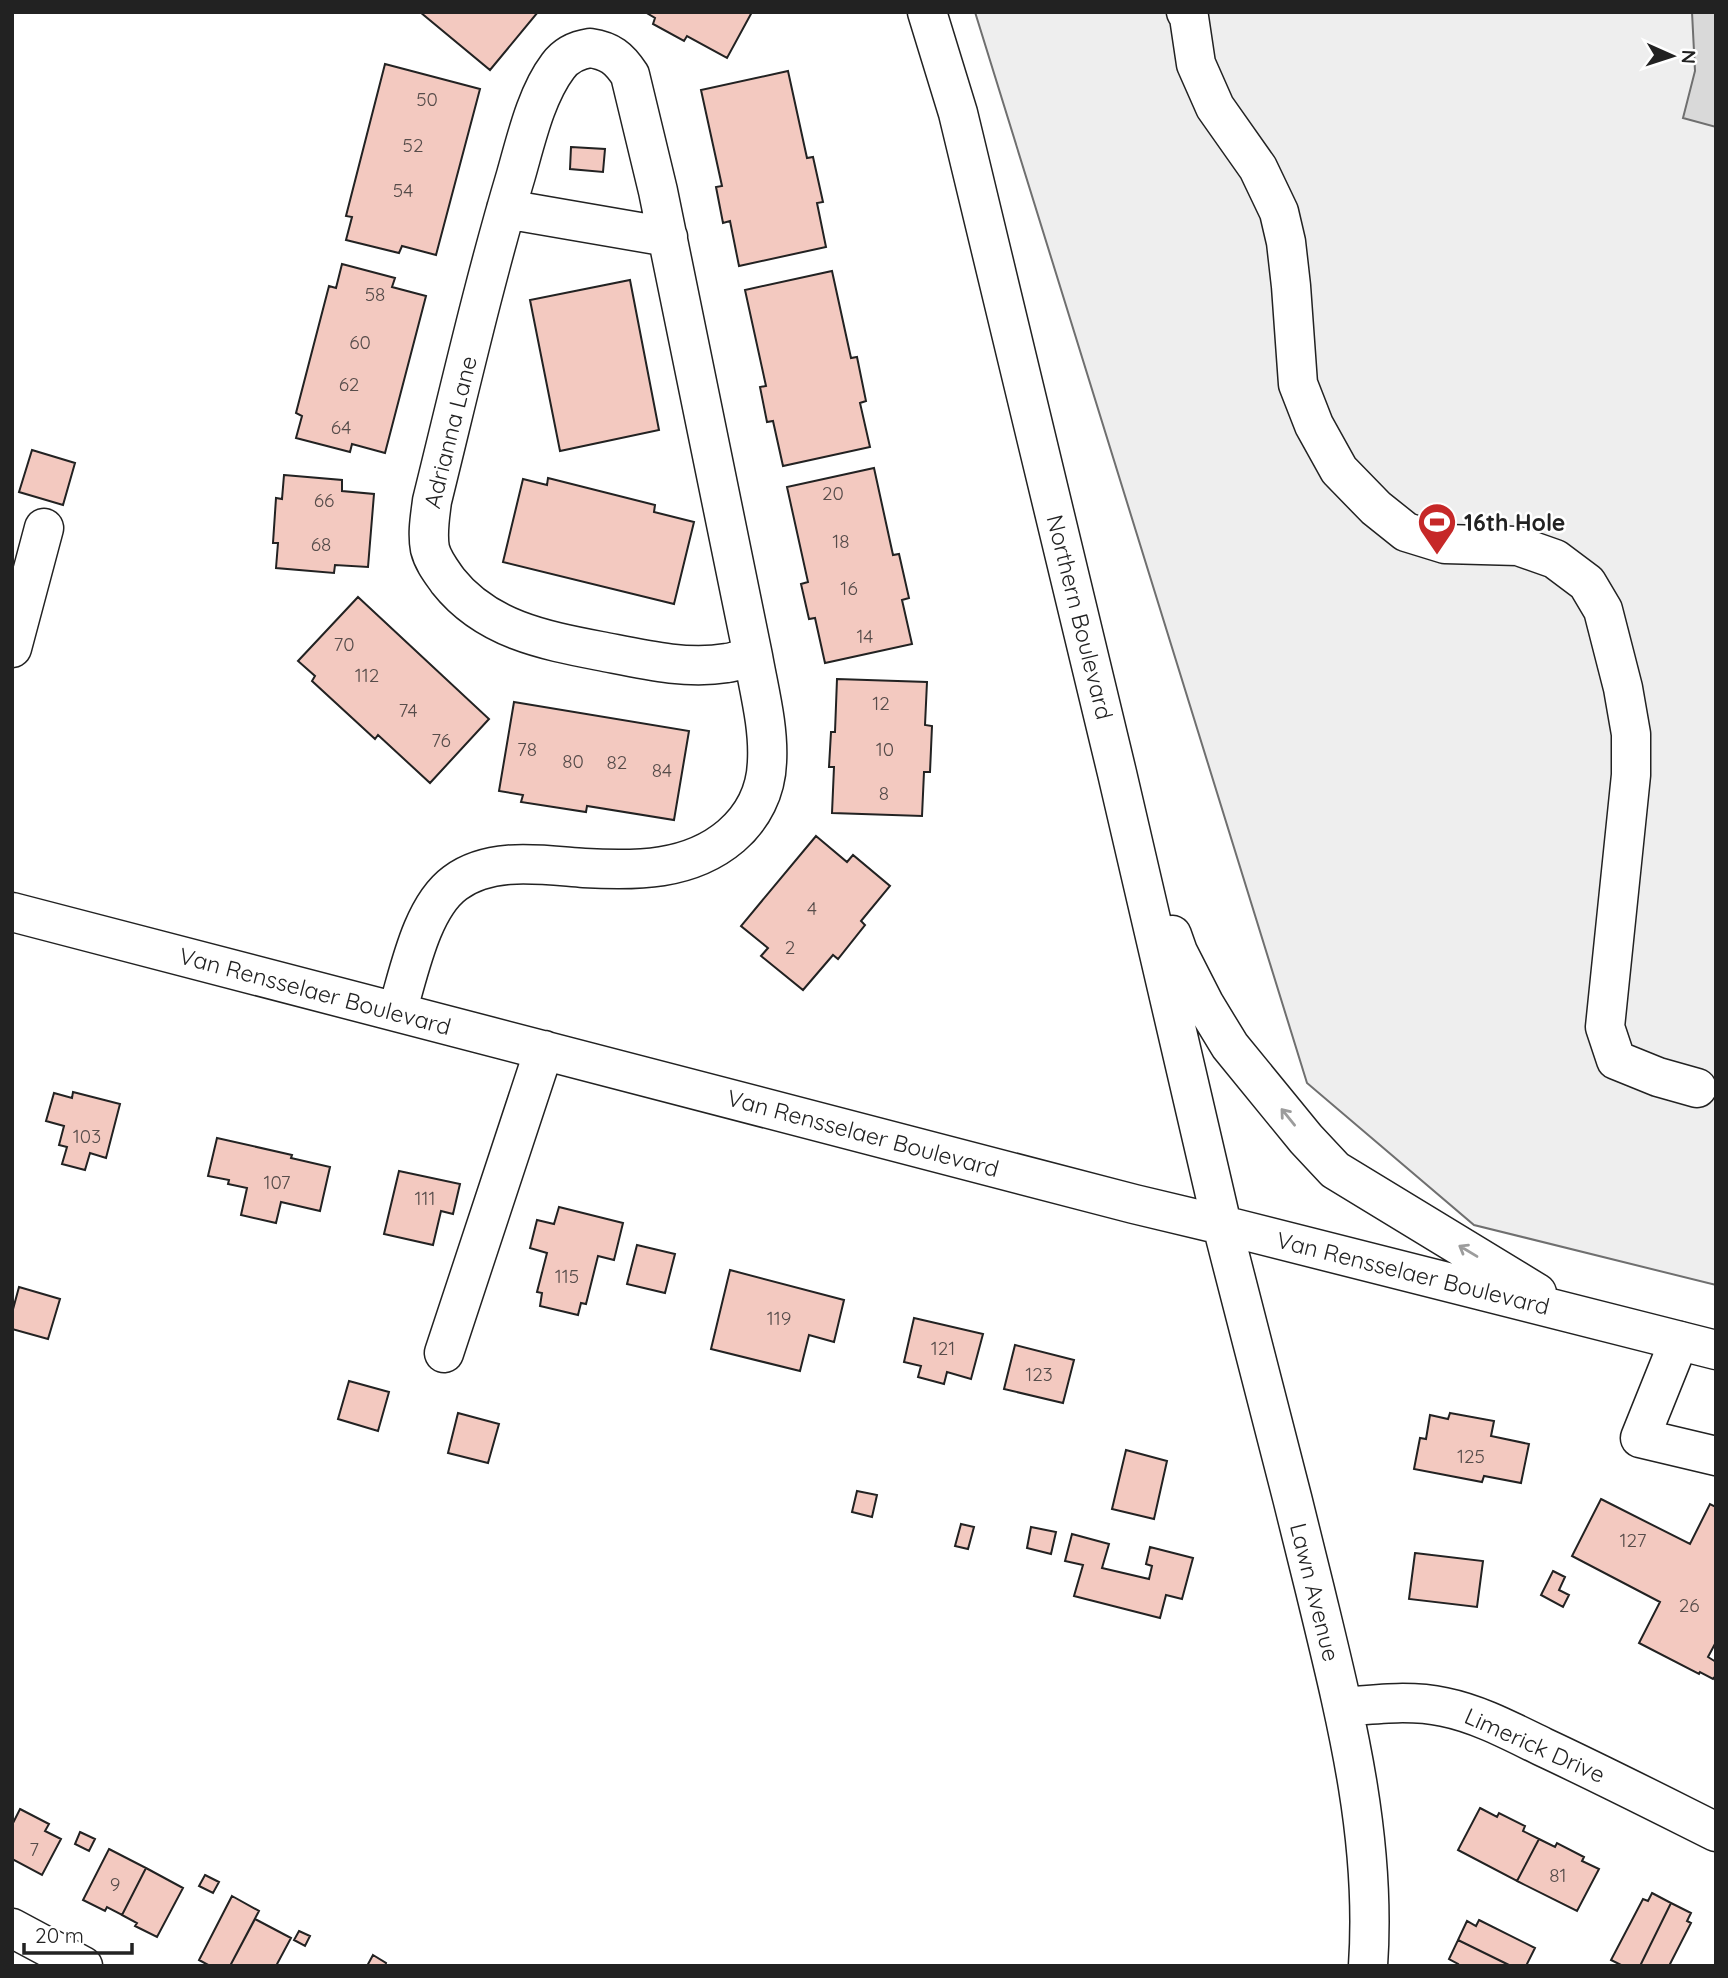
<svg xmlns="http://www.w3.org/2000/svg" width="1728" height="1978" viewBox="0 0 1728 1978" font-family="Quicksand,sans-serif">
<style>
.green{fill:#eee;stroke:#6f6f6f;stroke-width:2}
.water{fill:#d9d9d9;stroke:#6f6f6f;stroke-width:2}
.building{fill:#f3c9c0;stroke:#222;stroke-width:2}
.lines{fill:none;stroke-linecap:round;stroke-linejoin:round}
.minor-casing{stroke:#222;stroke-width:41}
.major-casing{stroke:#222;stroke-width:41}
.minor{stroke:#fff;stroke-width:38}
.major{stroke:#fff;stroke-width:38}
.oneway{stroke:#9c9c9c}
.labels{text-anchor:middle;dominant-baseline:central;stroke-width:5;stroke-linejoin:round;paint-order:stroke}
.number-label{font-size:19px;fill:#564c4a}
.street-label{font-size:23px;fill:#222;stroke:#fff}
.poi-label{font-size:23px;font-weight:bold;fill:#222;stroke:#fff;text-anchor:start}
</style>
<rect width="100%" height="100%" fill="#fff"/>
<path class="green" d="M 975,12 L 1716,12 L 1716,1285 L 1474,1225 L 1307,1083 Z"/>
<path class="water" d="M 1692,12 L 1716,12 L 1716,127 L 1683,118 L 1695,71 Z"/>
<path class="building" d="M 420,12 L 538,12 L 490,70 Z
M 645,12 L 752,12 L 727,58 L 687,36 L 684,41 L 653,24 L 655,18 Z
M 385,64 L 480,89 L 436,255 L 402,246 L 399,253 L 346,240 L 352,217 L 346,216 Z
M 788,71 L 807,158 L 813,157 L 823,202 L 817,203 L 826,247 L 739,266 L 730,221 L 723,223 L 716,187 L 722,186 L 701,90 Z
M 571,147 L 605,149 L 603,172 L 570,169 Z
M 342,264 L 395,278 L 392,287 L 426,296 L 385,453 L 352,444 L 350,452 L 296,438 L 302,416 L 296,413 L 329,286 L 336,288 Z
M 832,271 L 851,358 L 857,357 L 866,401 L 860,403 L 870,447 L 783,466 L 773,421 L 767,422 L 760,387 L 766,386 L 745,290 Z
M 630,280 L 659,430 L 560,451 L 530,300 Z
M 32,450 L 75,463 L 63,505 L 19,492 Z
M 874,468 L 893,555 L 899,554 L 909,598 L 902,600 L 912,644 L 825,663 L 815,618 L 809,619 L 801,584 L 808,582 L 787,487 Z
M 284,475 L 342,480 L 342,491 L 374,494 L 368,567 L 335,565 L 334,573 L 276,568 L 278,543 L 273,543 L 276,498 L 282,499 Z
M 548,478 L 655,505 L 654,512 L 694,522 L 674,604 L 503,562 L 523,479 L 547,485 Z
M 358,597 L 489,719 L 430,783 L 378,735 L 375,739 L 312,681 L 315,676 L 298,661 Z
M 837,679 L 927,682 L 925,725 L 932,726 L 930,772 L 924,772 L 922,816 L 832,813 L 834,767 L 829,767 L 831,732 L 835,732 Z
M 514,702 L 689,731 L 674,820 L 587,806 L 586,812 L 521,802 L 523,795 L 499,791 Z
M 816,836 L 847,862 L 853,855 L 890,886 L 861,921 L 865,925 L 838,959 L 833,955 L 803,990 L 761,956 L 768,948 L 741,926 Z
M 73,1092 L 120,1104 L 106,1158 L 90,1153 L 85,1170 L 62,1164 L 67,1147 L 59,1145 L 64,1126 L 46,1121 L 54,1093 L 72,1098 Z
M 217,1138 L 292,1155 L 291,1158 L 330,1167 L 320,1211 L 281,1202 L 276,1223 L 241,1215 L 247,1188 L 228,1184 L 229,1180 L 208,1176 Z
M 399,1171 L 460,1184 L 453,1214 L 441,1211 L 433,1245 L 384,1234 Z
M 559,1207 L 623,1223 L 614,1260 L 598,1256 L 586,1304 L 581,1303 L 578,1315 L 540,1306 L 542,1293 L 537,1292 L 547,1253 L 530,1248 L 537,1220 L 554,1224 Z
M 637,1245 L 675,1254 L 665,1293 L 627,1284 Z
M 730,1270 L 844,1300 L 834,1342 L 809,1335 L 800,1371 L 711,1349 Z
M 19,1287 L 60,1299 L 48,1339 L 12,1329 L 12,1313 Z
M 914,1318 L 983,1334 L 971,1379 L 947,1372 L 944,1384 L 918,1377 L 921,1366 L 904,1362 Z
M 1015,1345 L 1074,1360 L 1063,1403 L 1004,1389 Z
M 349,1381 L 389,1392 L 378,1431 L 338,1419 Z
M 458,1413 L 499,1424 L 488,1463 L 448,1453 Z
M 1450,1413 L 1494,1421 L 1491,1436 L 1529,1444 L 1521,1483 L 1484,1476 L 1482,1482 L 1414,1469 L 1420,1438 L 1426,1439 L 1430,1415 L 1448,1419 Z
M 1126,1450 L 1167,1461 L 1154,1519 L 1112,1509 Z
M 857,1491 L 877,1495 L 872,1517 L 852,1512 Z
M 1601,1499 L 1690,1544 L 1710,1504 L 1716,1507 L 1716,1642 L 1708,1657 L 1716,1662 L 1716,1675 L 1713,1679 L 1700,1672 L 1699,1674 L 1639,1643 L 1660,1602 L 1572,1556 Z
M 961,1524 L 974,1527 L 968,1549 L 955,1546 Z
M 1031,1527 L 1056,1532 L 1051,1554 L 1027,1548 Z
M 1072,1534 L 1109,1544 L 1102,1568 L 1149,1579 L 1152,1566 L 1146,1564 L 1150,1547 L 1193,1558 L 1182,1599 L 1166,1595 L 1160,1618 L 1074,1596 L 1083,1565 L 1065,1561 Z
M 1415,1553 L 1483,1561 L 1477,1607 L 1409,1599 Z
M 1553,1571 L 1565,1577 L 1559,1590 L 1569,1595 L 1563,1607 L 1541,1595 Z
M 1480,1808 L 1497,1817 L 1499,1813 L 1525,1826 L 1523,1831 L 1539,1839 L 1517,1881 L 1458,1850 Z
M 20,1809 L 49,1824 L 45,1831 L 61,1839 L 42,1875 L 12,1859 L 12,1825 Z
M 80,1832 L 95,1839 L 89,1851 L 75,1844 Z
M 1539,1839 L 1555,1847 L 1557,1843 L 1584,1857 L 1582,1861 L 1599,1869 L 1577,1911 L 1517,1881 Z
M 109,1849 L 146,1868 L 122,1915 L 107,1907 L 105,1911 L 83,1900 Z
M 146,1868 L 183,1888 L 157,1937 L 135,1926 L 137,1923 L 122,1915 Z
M 205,1875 L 219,1882 L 213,1893 L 199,1886 Z
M 1652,1893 L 1671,1903 L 1640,1966 L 1623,1966 L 1611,1960 L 1643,1899 L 1648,1901 Z
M 232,1896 L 259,1911 L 230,1966 L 210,1966 L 199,1960 Z
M 1671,1903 L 1691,1913 L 1687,1921 L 1691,1923 L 1669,1966 L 1640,1966 Z
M 255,1919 L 291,1938 L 276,1966 L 230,1966 Z
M 1479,1920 L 1535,1948 L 1526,1966 L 1511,1966 L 1458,1940 L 1467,1921 L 1476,1926 Z
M 299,1931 L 310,1936 L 305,1946 L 294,1940 Z
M 1458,1940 L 1511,1966 L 1457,1966 L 1458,1964 L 1449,1959 Z
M 373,1955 L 386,1963 L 385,1966 L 367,1966 Z"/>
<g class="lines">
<g class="minor-casing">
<path id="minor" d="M 1186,12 L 1189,17 L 1196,64 L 1215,107 L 1258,168 L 1279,212 L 1286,242 L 1291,286 L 1298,384 L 1314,425 L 1339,470 L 1376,508 L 1406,532 L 1445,544 L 1518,546 L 1555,559 L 1587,583 L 1603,610 L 1623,688 L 1631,734 L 1631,775 L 1605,1027 L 1616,1060 L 1658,1077 L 1697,1088
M 590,48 C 610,51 619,58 630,75 L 658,191 L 753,656 C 744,658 736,662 727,663 C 685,670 641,659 600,651 C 543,640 486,629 448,581 C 441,571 433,561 430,549 C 427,533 430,517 432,501 C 459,392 484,282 516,175 C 526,140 536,95 558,66 C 566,55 577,50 590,48 Z
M 506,209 L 668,237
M 12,648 L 44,528
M 12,912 L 1134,1204 L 1222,1225 C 1254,1346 1285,1468 1315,1590 C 1345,1714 1377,1836 1368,1966
M 397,1012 C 409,973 421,908 455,883 C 491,856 543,865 584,868 C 636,871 690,871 731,836 C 753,817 766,791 767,762 C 769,727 759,690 753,656
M 1679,1341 L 1640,1438 L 1716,1456
M 444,1353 L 544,1050
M 1343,1707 C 1376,1704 1411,1700 1444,1707 C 1479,1714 1512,1732 1543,1747 C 1601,1774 1658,1803 1716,1832
M 12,1928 L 83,1966"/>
</g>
<g class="major-casing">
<path id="major" d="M 927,12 L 958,113 L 1117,773 L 1222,1225 L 1716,1350
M 1172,935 L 1178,952 L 1205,1005 L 1230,1046 L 1306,1139 L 1335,1170 L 1537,1293"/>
</g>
<use href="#minor" class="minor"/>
<use href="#major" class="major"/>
</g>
<defs><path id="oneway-shaft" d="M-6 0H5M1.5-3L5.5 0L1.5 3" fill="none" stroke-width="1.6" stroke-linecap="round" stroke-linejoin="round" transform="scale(1.75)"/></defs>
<g class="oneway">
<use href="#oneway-shaft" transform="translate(1288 1117) rotate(-129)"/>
<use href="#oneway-shaft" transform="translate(1468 1251) rotate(-149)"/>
</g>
<defs>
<g id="stadium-pin" transform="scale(2.0125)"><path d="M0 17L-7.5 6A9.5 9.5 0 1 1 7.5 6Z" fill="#c62828" stroke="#fff"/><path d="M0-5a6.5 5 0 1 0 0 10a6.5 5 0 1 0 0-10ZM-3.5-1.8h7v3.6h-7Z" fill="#fff"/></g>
</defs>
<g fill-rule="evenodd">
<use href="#stadium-pin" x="1437" y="522"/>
</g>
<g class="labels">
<g class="number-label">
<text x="427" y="99">50</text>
<text x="413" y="145">52</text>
<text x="403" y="190">54</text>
<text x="375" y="294">58</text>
<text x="360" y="342">60</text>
<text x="349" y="384">62</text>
<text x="341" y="427">64</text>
<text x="833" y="493">20</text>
<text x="324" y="500">66</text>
<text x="841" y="541">18</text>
<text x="321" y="544">68</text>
<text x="849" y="588">16</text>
<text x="865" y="636">14</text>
<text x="344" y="644">70</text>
<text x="367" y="675">112</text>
<text x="881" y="703">12</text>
<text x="408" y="710">74</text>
<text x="441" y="740">76</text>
<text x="527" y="749">78</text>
<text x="885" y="749">10</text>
<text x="573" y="761">80</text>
<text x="617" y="762">82</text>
<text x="662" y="770">84</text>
<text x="884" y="793">8</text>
<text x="812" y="908">4</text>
<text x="790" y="947">2</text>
<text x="87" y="1136">103</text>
<text x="277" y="1182">107</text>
<text x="425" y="1198">111</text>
<text x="567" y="1276">115</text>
<text x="779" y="1318">119</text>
<text x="943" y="1348">121</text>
<text x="1039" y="1374">123</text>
<text x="1471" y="1456">125</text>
<text x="1633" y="1540">127</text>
<text x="1689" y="1605">26</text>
<text x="34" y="1849">7</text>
<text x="1558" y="1875">81</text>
<text x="115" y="1884">9</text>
</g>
<g class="street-label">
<text transform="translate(450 432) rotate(-76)">Adrianna Lane</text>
<text transform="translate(1080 617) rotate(76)">Northern Boulevard</text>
<text transform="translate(315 991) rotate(15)">Van Rensselaer Boulevard</text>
<text transform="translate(863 1133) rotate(15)">Van Rensselaer Boulevard</text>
<text transform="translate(1413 1273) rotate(14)">Van Rensselaer Boulevard</text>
<text transform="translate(1315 1592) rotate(76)">Lawn Avenue</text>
<text transform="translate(1535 1745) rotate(24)">Limerick Drive</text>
</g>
<g class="poi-label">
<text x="1464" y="522">16th Hole</text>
</g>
</g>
<rect width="1728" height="1978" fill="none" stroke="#222222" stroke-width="28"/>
<g transform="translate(1672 56) rotate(93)" stroke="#ffffff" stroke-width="5" paint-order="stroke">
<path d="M0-5L12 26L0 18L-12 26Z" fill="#222222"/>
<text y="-10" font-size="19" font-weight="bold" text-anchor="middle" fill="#222222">N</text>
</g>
<path d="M24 1943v10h108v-10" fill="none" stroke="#222222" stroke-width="3.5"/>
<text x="35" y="1943" font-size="21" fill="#222222" stroke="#ffffff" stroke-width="5" paint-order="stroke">20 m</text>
</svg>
